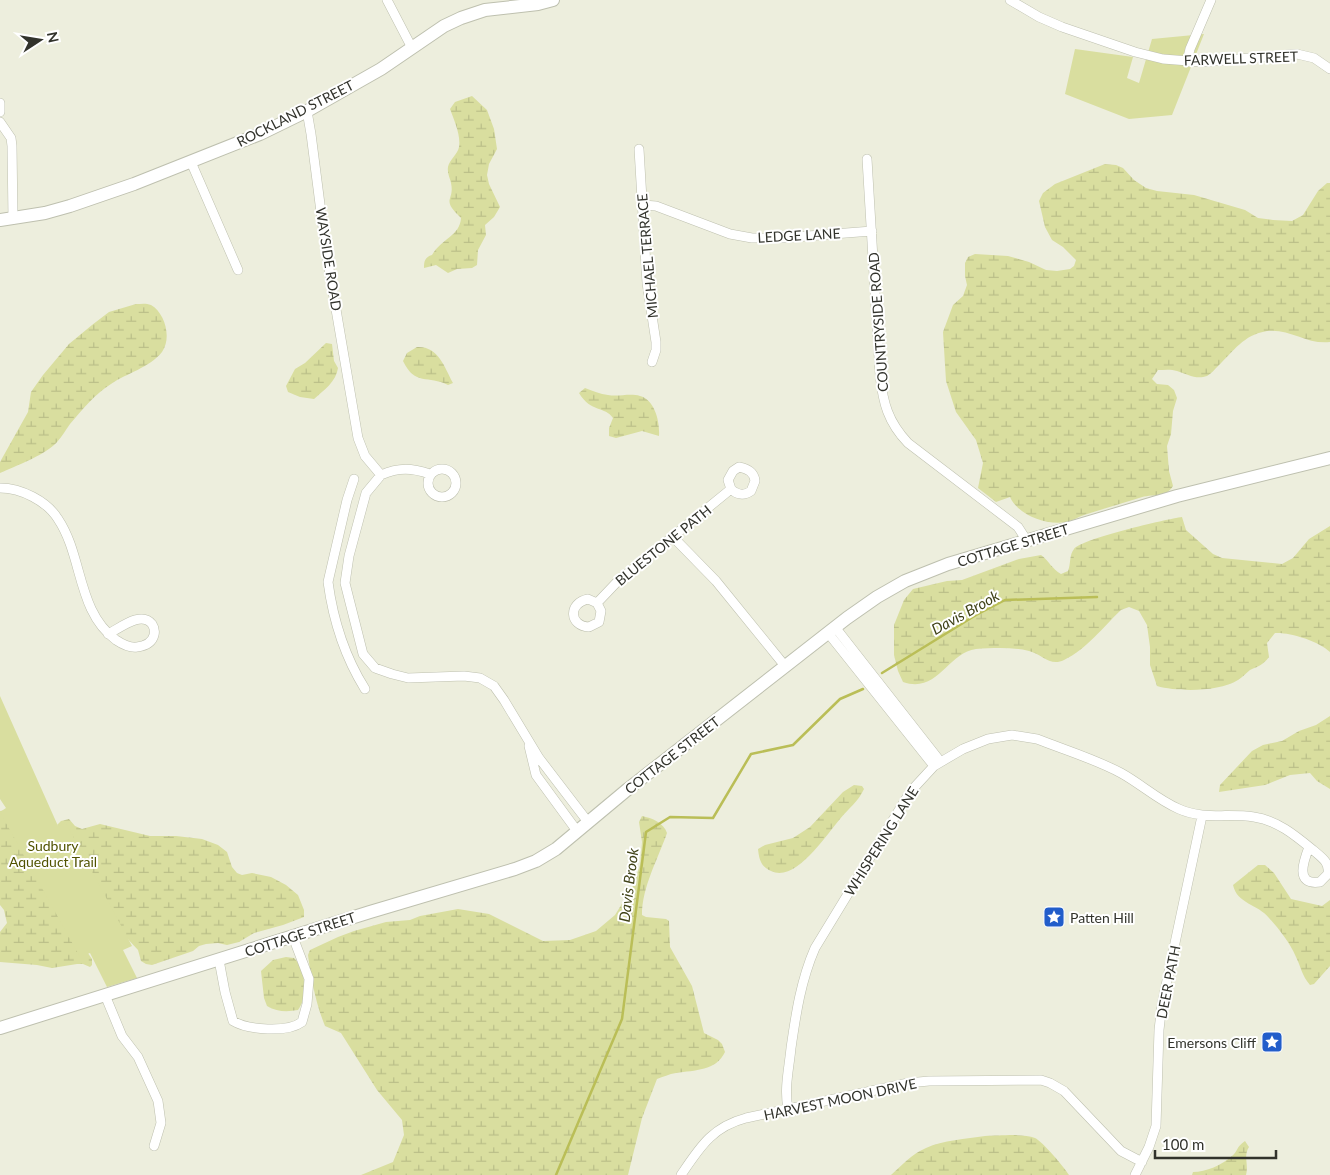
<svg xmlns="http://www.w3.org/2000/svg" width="1330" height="1175" viewBox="0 0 1330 1175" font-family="Lato,sans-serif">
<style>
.wetland{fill:url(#wetland-marsh)}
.green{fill:#d9de9f}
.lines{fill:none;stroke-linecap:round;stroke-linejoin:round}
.stream{stroke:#babe57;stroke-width:2.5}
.street-casing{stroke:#bec0af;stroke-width:10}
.secondary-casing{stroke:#bec0af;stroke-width:14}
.street{stroke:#fff;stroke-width:9}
.secondary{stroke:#fff;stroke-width:12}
.labels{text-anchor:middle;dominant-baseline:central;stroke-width:4;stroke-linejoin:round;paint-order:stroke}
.street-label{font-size:14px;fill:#32332c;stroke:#fff}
.park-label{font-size:14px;fill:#515300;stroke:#fff}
.poi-label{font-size:14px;fill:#32332c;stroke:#fff;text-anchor:start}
.water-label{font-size:15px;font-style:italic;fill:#404217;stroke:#fff}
</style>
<defs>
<pattern id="wetland-marsh" width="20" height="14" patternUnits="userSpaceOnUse" patternTransform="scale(1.25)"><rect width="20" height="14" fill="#d9de9f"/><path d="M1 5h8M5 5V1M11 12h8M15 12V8" fill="none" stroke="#bbbf89"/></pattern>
</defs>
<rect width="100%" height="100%" fill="#edeedd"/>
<path class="wetland" d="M 472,96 L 487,110 L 494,129 L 497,149 L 489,164 L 487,175 L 489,184 L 500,207 L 494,217 L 485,225 L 486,235 L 478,250 L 477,265 L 472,268 L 457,269 L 448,273 L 436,265 L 424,268 C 424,261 425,257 432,255 C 441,239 460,236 461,218 C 440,198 455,202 451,183 C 450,178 447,173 448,167 C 449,160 458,154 459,147 C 461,135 454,120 450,109 L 455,102 Z
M 1105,164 L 1116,165 L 1123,168 L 1134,180 L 1146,188 L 1157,191 L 1194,195 L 1245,210 L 1258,218 L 1273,220 L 1292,221 L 1303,215 L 1318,191 L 1327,183 L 1330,183 L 1330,342 C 1308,345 1289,328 1267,331 C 1243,335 1234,351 1218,366 C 1215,369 1211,374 1207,376 C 1196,380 1187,374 1177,371 C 1171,369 1164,370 1158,370 L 1152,379 L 1157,384 L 1168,385 L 1174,390 L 1177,398 L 1173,411 L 1171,434 L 1167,446 L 1169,471 L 1173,486 C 1165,499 1153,493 1139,498 C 1121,504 1102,509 1084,515 C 1078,517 1072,521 1066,522 C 1047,526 1018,515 1010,497 L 996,502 L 978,488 L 983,463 L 976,440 L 956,412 L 946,381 L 943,332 L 953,305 L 963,296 L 967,285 L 965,276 L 965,263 L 968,257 L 975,254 L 1008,256 L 1029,262 L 1046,270 L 1057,271 L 1070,269 L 1074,266 L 1076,260 L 1063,247 L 1052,240 L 1045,227 L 1039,201 L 1043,193 L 1055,184 Z
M 136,304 C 141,304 146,303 151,305 C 165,313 172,338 162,352 C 149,368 127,373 111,384 C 95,394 82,410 70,424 C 65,431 60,440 54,445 C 42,456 16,466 0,473 L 0,462 L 28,412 L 31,392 L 43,375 L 69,344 L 92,325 L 109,312 Z
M 326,343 L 332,344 L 334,361 L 338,368 C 336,382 324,390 314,399 L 300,397 L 288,392 L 286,386 L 295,369 L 305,363 Z
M 417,347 C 438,346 444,366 453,383 L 448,385 C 428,375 415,386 403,361 L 407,353 Z
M 585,388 C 593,391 600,394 608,395 C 618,397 630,393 640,396 C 655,400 660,422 659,436 L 642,431 L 616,438 L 609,436 L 609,428 L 613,418 C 605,406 591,413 579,393 Z
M 1182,517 L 1186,530 L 1213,554 L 1222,558 L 1282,564 L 1293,558 L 1309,539 L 1330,526 L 1330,652 C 1319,641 1289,632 1275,633 L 1267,643 L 1269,657 C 1263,665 1259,666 1250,670 C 1246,673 1243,677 1238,680 C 1219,692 1178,692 1157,686 L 1150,665 L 1150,647 L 1147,625 L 1139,611 L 1129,607 L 1121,610 C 1103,627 1087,649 1064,660 C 1050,667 1042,654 1029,651 C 1013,647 993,648 976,649 C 947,653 938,694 903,682 L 898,671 L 894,655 L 894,625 L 904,600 L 913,589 L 947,581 L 962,580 L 1019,559 L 1041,555 C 1049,561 1052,569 1061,574 L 1068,571 C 1071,564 1069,555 1074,549 C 1081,539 1167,519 1182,517 Z
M 1330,716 L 1330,789 L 1317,781 L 1310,773 L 1290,775 L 1265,785 L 1219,792 L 1220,785 L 1252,751 L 1263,745 L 1282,741 L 1299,731 L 1316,725 Z
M 854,785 L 862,786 L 864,789 C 858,802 849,808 840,819 C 826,835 796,883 771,871 C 761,867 759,859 758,849 L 765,845 L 793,838 L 810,827 L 843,792 Z
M 10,810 L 74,933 L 92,959 L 92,965 L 90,967 L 83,964 L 77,964 L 52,968 L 37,965 L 0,962 L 0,932 L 7,923 L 4,910 L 0,905 L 0,811 Z
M 642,816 C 652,818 664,823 667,833 C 658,859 642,887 642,915 L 646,917 L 666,919 L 669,921 L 670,947 L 692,986 L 704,1033 L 718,1040 L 722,1044 L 725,1052 C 716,1071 695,1070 676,1073 C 669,1074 663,1077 657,1079 L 642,1118 L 628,1175 L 361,1175 L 393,1162 L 404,1135 L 402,1120 L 377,1090 L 341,1033 L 325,1026 C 316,1004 311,979 308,955 L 310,950 L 338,937 L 354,931 L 386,922 L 410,920 L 420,916 L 458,909 L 489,914 L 543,941 L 570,940 L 596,931 L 615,915 L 633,886 L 640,865 L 642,842 L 639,822 Z
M 69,819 L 75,826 L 82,829 L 100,824 L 150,836 L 176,836 L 202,839 L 218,845 L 227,852 L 232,867 L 237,873 L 242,875 L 252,873 L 271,877 L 286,885 L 298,895 L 304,910 L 304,917 L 283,925 L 254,933 L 239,942 L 227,945 L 218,943 L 206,944 L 199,946 L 193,951 L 152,965 L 146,964 L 141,961 L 138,950 L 124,935 L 57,825 L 61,821 Z
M 1258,865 L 1265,865 L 1274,873 L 1291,899 L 1322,906 L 1330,900 L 1330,966 L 1314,984 L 1310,985 C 1302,976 1301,967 1296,957 C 1290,943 1279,929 1269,918 C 1258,904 1237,904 1233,885 Z
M 286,957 L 294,958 C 306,969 308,997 298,1010 C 287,1012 277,1012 267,1006 L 264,998 L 261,971 L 273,960 Z
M 985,1136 C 999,1136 1023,1133 1035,1138 C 1042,1141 1065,1168 1069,1175 L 891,1175 C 902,1165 912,1154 926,1148 C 943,1140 966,1139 985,1136 Z
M 1245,1141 L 1249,1147 C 1243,1156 1249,1165 1246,1175 L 1192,1175 L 1193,1172 C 1206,1172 1222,1165 1232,1156 C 1238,1151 1236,1147 1245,1141 Z"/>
<path class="green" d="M 1204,34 L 1172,115 L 1129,119 L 1065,94 L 1075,49 L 1133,57 L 1127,78 L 1139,83 L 1152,39 Z
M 0,696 L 58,826 L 66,823 L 132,946 L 123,950 L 137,978 L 107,987 L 90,953 L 80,957 L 0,812 L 6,808 L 0,799 Z"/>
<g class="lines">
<path class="stream" d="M 882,673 L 976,615 L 1005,600 L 1097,597
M 556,1175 L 622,1019 L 646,832 L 670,817 L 713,818 L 751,754 L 793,745 L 840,699 L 863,689"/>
<g class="street-casing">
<path id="street" d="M 387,0 L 412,48
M 1010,0 L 1039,17 L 1062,27 L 1135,52 L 1163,59 L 1202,62 L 1297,54 L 1314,58 L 1330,69
M 1187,62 L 1190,49 L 1211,0
M 0,103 L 0,112
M 307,111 L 311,134 L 326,251 L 358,438 L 365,456 L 381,475 L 366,493 L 349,556 L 345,583 L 363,654 L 375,668 L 392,674 L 408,678 L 464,676 L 480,678 L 494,686 L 504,700 L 539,758 L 588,822
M 0,122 L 11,138 L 12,146 L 13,219
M 639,149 L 647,283 L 656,342 L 656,350 L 652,362
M 867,159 L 880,375 C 883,403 888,422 908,443 L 1018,527 L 1027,541
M 191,162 L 238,270
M 643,205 L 656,206 L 730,234 L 752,238 L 782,238 L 872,231
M428 483a14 14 0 1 1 28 0a14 14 0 1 1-28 0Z
M 381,475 C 399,467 412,468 430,474
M 354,479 L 347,500 L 328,582 C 333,619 345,657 365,689
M 0,488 C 21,488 47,501 58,519 C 83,556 77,612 116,640 C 122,644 130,648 137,647 C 145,646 152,643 154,635 C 155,631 154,627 152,624 C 141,610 119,629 108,634
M 673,537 L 716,581 L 785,666
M 597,603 L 601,611 L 599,622 L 589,627 C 569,626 568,603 588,599 L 597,603 L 617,582 L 731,489 C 737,495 744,496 751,491 L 755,481 C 754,472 748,469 739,467 L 733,471 L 728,480 L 731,489
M 835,627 L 940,761
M 828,633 L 934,766
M 529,746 L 536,775 L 577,831
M 219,960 L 225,992 L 233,1021 C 248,1030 287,1033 302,1022 L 307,1004 L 309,979 L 293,937
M 105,995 L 122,1036 L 138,1057 L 158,1101 L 161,1123 L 154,1146
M 788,1109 C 784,1088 789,1069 791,1048 C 796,1013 801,980 815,948 L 910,792 L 934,766 L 963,749 L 988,739 L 1012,735 L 1037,739 C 1065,750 1095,759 1121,773 C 1141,784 1158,800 1179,809 C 1204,820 1228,813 1254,817 C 1277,820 1296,836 1313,850 C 1321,857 1330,862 1328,874 L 1320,882 C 1294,886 1304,860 1309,847
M 681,1175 C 700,1147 712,1127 746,1118 L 908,1083 L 929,1081 L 1041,1080 L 1050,1083 L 1064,1091 L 1121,1151 L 1142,1162
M 1135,1175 L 1149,1147 L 1156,1126 L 1159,1030 L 1162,1004 L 1202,816"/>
</g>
<g class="secondary-casing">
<path id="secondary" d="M 0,220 L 45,213 L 70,206 L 134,184 L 260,134 L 307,111 L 381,69 L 444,26 L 461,18 L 485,10 L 538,4 L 553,0
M 0,1028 L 370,912 L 515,869 L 536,861 L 556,849 L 628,789 L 847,618 L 877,597 L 905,581 L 948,564 L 1177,496 L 1330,458"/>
</g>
<use href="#street" class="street"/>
<use href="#secondary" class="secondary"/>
</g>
<defs>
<g id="sight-square" transform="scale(1.125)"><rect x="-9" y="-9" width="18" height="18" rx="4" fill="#225dca" stroke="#fff"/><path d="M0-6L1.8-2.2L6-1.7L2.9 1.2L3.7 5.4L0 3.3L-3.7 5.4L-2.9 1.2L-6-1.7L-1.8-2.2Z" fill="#fff"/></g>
</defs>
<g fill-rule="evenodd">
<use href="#sight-square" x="1054" y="917"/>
<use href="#sight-square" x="1272" y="1042"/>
</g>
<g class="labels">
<g class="street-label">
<text transform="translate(1241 58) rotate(-2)">FARWELL STREET</text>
<text transform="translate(295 113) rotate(-27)">ROCKLAND STREET</text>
<text transform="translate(799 235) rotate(-3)">LEDGE LANE</text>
<text transform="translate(647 256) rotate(-95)">MICHAEL TERRACE</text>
<text transform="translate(329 259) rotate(81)">WAYSIDE ROAD</text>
<text transform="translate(878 322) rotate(-94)">COUNTRYSIDE ROAD</text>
<text transform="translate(663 545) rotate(-39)">BLUESTONE PATH</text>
<text transform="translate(1013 545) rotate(-17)">COTTAGE STREET</text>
<text transform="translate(672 755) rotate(-38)">COTTAGE STREET</text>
<text transform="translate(881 841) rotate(-58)">WHISPERING LANE</text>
<text transform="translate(300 934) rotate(-18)">COTTAGE STREET</text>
<text transform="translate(1168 982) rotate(-79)">DEER PATH</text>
<text transform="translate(840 1099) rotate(-12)">HARVEST MOON DRIVE</text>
</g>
<g class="park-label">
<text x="53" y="845">Sudbury<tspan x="53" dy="16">Aqueduct Trail</tspan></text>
</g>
<g class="poi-label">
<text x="1070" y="917">Patten Hill</text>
<text x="1256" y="1042" text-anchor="end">Emersons Cliff</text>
</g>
<g class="water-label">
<text transform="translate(965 612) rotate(-29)">Davis Brook</text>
<text transform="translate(628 885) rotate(-83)">Davis Brook</text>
</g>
</g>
<g transform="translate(40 40) rotate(78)" stroke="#ffffff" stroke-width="4" paint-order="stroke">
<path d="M0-4L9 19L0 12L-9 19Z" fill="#32332c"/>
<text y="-8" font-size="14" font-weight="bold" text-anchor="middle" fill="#32332c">N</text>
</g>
<path d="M1155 1150v8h121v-8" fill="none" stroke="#32332c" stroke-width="2.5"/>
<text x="1162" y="1150" font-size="15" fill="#32332c" stroke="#ffffff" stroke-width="4" paint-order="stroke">100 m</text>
</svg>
